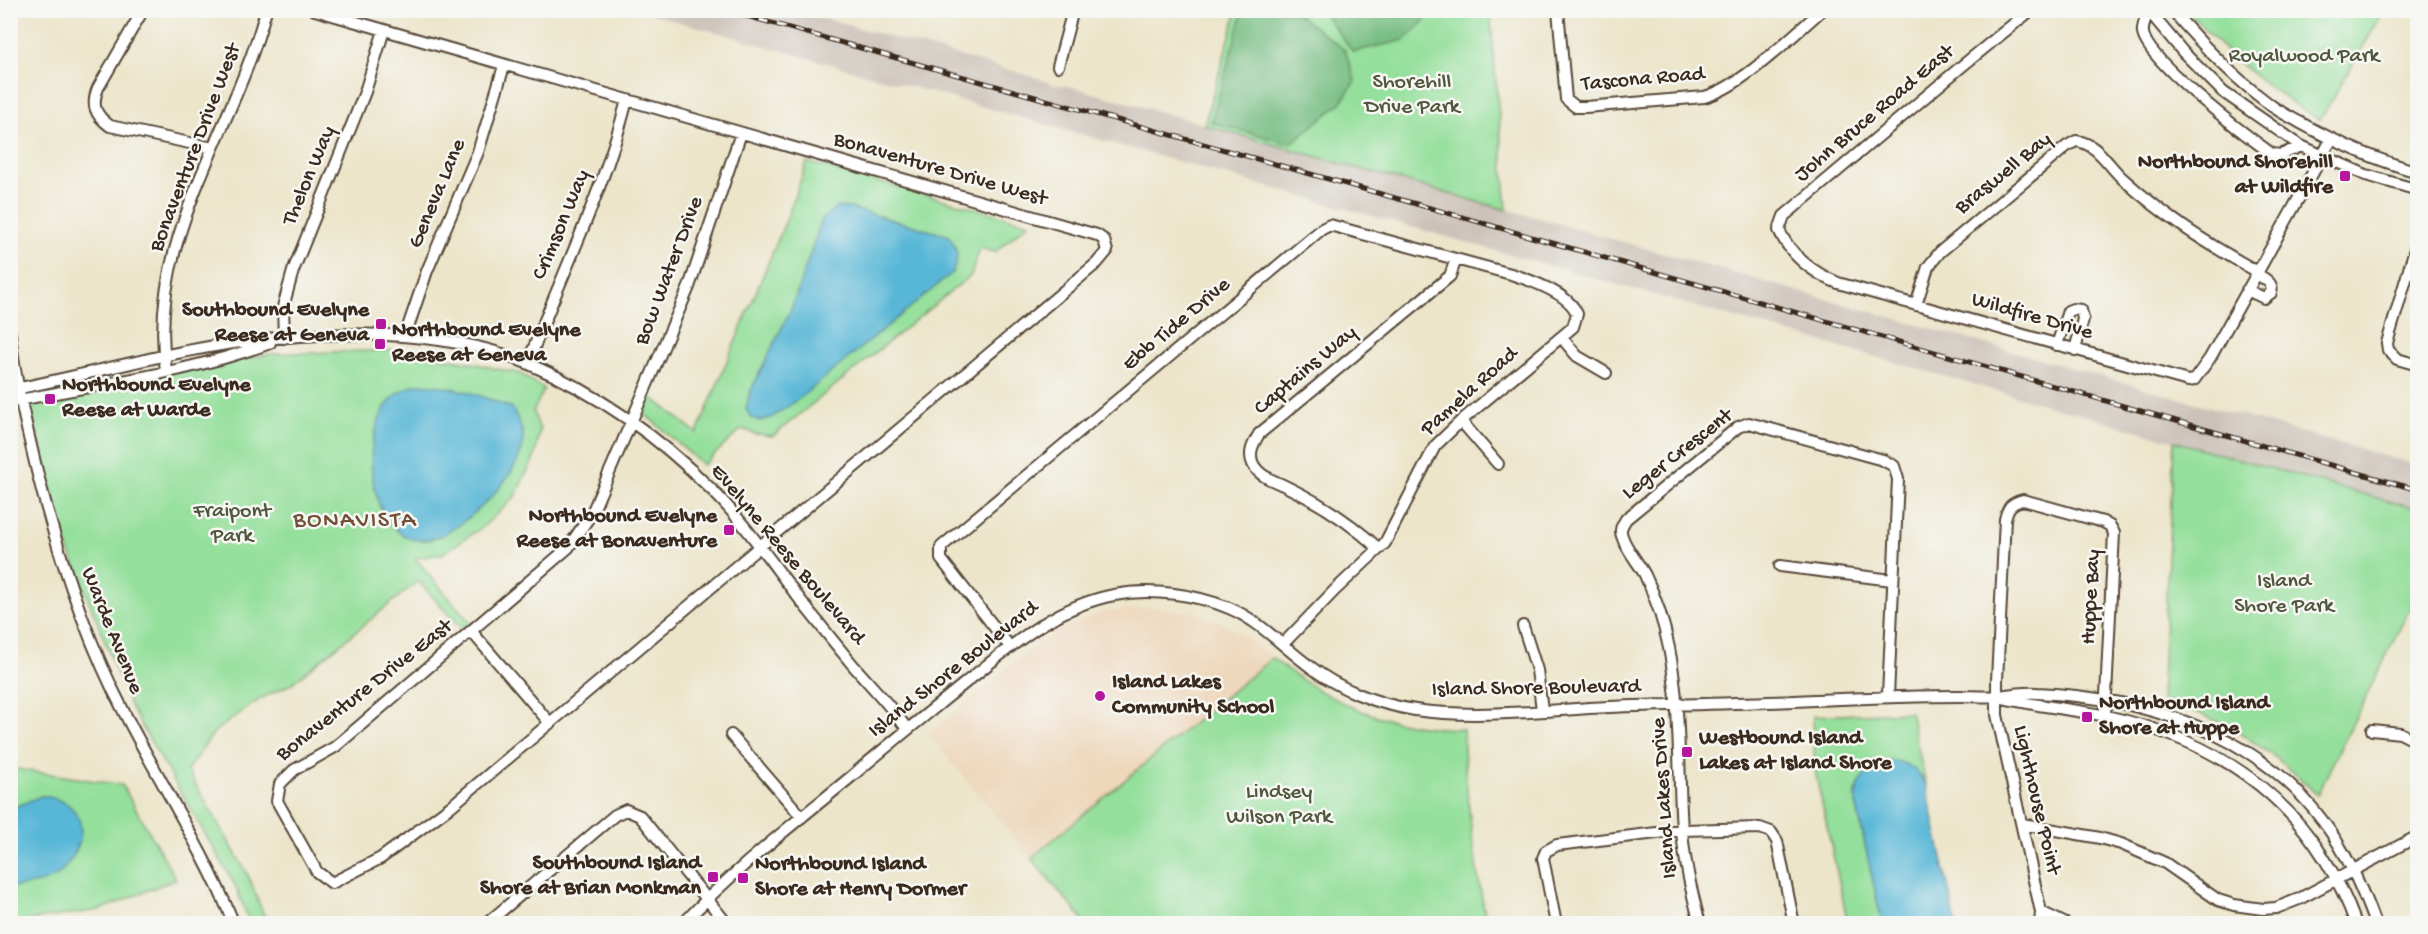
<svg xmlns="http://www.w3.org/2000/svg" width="2428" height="934" viewBox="0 0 2428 934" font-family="'Gochi Hand',sans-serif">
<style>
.built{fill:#eed7bb}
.industrial{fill:#ccc2b9}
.green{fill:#94df9b;stroke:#68845c;stroke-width:1.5}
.forest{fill:#77be83;stroke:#597450;stroke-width:1.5}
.water{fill:#58b7d7;stroke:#4a707a;stroke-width:1.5}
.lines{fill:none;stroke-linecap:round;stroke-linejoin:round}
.minor-casing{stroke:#564638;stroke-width:14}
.minor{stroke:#fff;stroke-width:10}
.rail-casing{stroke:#3b2a1e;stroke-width:5}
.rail{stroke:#f6f6f2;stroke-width:3;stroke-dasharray:9;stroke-linecap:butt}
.poi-dot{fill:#b5179e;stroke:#f6f6f2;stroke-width:2}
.labels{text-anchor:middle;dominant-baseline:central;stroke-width:5;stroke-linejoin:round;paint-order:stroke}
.park-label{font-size:22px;fill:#51573d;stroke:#f6f6f2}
.street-label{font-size:22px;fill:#3b2a1e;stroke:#f6f6f2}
.poi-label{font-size:22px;font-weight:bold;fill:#3b2a1e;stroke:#f6f6f2;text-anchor:start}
.neighbourhood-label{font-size:24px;letter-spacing:1.5px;fill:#724f37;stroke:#f6f6f2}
</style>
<rect width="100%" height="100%" fill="#f6f6f2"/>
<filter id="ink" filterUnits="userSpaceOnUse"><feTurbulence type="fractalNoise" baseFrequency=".0167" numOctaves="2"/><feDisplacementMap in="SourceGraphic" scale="12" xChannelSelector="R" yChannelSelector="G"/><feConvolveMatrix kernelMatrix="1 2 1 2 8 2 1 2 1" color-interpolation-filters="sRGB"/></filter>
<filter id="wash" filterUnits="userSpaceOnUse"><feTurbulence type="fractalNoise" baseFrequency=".008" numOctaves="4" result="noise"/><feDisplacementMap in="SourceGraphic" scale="24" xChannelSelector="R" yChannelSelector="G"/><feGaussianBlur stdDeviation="1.35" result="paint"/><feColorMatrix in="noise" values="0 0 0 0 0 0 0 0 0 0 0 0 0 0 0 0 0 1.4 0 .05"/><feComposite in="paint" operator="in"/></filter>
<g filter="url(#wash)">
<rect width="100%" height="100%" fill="#ece5ca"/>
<path class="built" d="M 1153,607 L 1195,613 L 1218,621 L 1247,637 L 1272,658 L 1031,858 L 928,734 L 1030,649 L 1057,631 L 1103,612 Z"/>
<path class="industrial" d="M 641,11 L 797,11 L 1038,78 L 1054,85 L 1068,86 L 2196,403 L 2417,465 L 2417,509 Z"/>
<path class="green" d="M 1237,11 L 1490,11 L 1507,210 L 1204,125 Z
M 2188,11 L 2384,11 L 2320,120 C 2269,91 2226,55 2188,11 Z
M 807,162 L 1029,223 L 995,252 L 980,248 L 971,275 L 773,436 L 756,434 L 742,429 L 703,465 L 640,410 L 647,394 L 697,433 L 787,218 Z
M 397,350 L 463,361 L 521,374 L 544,389 L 533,412 L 540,429 L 535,456 L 514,498 L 484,526 L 442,554 L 415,558 L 472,625 L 465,632 L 418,581 L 291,684 L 260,699 L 215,731 L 187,770 L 248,875 L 267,923 L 250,923 L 235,885 L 131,708 L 63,535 L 27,397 L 270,354 Z
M 2174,441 L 2417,509 L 2417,594 L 2317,795 C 2273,749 2222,718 2161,699 Z
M 1272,658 C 1332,705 1386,728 1463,729 C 1466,794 1473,859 1487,923 L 1086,923 L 1031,858 Z
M 1910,712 L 1927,789 L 1922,777 L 1856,791 L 1856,803 L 1882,923 L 1848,923 L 1815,771 L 1813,716 Z
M 10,768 L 122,785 L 176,879 L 100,910 L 11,923 Z"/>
<path class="forest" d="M 1283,10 L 1296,13 L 1345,50 L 1355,81 L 1341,103 L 1290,144 L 1211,122 L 1243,11 Z
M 1322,11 L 1434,11 L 1405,40 L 1353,52 Z"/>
<path class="water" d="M 836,207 L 851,208 L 949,236 C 958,250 960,257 952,273 L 800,398 L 771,418 L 760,421 L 751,418 L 746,409 L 750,392 L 792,307 L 822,219 Z
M 417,384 C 451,385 481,395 512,408 C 516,416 522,426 523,434 C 529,470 463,531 431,539 C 405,546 385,523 378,501 C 372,482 369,461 373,442 C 379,413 387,394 417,384 Z
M 1891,760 C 1910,763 1920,771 1927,789 L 1956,923 L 1882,923 L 1856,803 C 1856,779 1867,765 1891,760 Z
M 41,796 C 81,799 92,831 69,862 C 66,865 63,870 60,873 C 47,884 26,885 11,888 L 11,806 L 15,807 Z"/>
</g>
<g filter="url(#ink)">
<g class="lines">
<g class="minor-casing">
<path id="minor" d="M 143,10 L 98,88 C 91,105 95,115 110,126 L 213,148
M 315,10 L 1097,235 L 1104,240 L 1107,251 L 1097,263 L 450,807 L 381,858 L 332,883 L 317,872 L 277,801 L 280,784 L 294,770 L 335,747 L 568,548 L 592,513 L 689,287 L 741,133
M 1558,10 L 1566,99 L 1576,107 L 1586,107 L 1704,97 C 1740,88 1792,36 1822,10
M 2031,10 L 1962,66 L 1784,216 L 1779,230 C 1790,255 1813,273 1838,283 L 2188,381 L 2194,380 L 2210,358 L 2331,140
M 2148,10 L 2183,52 L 2223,92 L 2301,146 L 2366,175 L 2418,190
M 2172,10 C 2201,44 2232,76 2268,103 C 2277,111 2289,116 2299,122 C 2337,143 2376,160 2418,172
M 2148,11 C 2146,18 2142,26 2143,33 C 2147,61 2247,136 2272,154 L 2281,155 L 2301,146
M 1058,66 L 1073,10
M 2418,239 L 2387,343 L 2388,350 L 2397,359 L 2418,365
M 2247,290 L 2264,298 L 2271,293 C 2274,283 2265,279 2257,274
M 1916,305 L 1928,267 L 1940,252 L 2067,146 L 2076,141 C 2097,143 2108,165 2122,178 C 2166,218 2206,243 2258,272
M 10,333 C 15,380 26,425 37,471 C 58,555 85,637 125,714 C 161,784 204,851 234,924
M 405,336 L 427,271 L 478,152 L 504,66
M 284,338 L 283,307 L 293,271 L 365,92 L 384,30
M 1562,338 L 1577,356 L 1606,373
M 2057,345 L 2068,311 L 2073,309 L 2081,310 L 2083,319 L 2075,350
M 528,363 C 561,275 604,191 627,100
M 166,371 C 146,240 234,132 266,10
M 10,390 C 87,375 162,353 240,342 C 328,330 446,328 529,364 C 597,393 660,438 712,490 C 747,525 775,568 805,606 C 821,626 836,645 852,664 C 871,686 891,706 907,729
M 10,402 C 96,384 187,374 270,343
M 1461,421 L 1498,464
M 1379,549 C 1350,522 1319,502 1283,485 C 1272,480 1259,476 1253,464 C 1248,453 1253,444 1259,434 L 1450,276 L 1456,259
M 1780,566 L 1892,580
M 1523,626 L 1537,670 L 1542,710
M 472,632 L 549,722
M 1010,647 L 941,559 L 941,547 L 1322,229 L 1330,225 L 1337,227 L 1511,274 C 1530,280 1570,294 1577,314 L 1573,327 L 1461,421 L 1435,446 L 1385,543 L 1335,590 L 1283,644
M 2002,698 C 2037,706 2071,709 2106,716 C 2226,742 2313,806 2356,924
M 2372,730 L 2400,733 L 2418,742
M 731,735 L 802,817
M 2022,824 L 2100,838 L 2121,844 L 2165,863 L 2218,900 L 2234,905 L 2263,909 L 2276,908 L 2299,899 L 2418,836
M 2041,912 L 2066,924
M 486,924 L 615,815 L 626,810 L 640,816 L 727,924
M 683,924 C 734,869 795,823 852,776 C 889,744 927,714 965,683 C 1010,647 1055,606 1114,595 C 1151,588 1194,594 1229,608 C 1260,621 1282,646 1308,665 C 1338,689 1377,704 1415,710 C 1478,719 1545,710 1609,707 C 1677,704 1746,704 1814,700 C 1863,698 1911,696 1960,696 C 1973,696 1986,697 1999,696 C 2012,694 2024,692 2037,693 C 2141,697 2258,733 2322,820 C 2346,851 2361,886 2375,924
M 1556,924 L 1543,858 L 1546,851 L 1557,845 L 1682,830 L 1760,828 L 1771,832 L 1777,841 L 1794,924
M 1700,924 C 1692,893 1684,861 1682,830 C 1678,769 1681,709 1669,648 C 1664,623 1656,598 1645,575 C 1638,562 1626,549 1622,536 C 1619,529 1623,524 1626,519 L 1738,427 L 1749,423 L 1883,460 L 1894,466 L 1898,479 L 1888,696
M 2040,924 L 2041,912 L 1997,715 L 1997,680 L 2005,519 C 2008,507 2011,503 2023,500 L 2103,522 L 2110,526 L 2114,533 L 2105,716"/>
</g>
<use href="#minor" class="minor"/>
<g class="rail-casing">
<path id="rail" d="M 725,10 L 1339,182 L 2418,490"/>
</g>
<use href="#rail" class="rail"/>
</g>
</g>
<g class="poi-dot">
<rect x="2339" y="170" width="12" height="12" rx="3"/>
<rect x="375" y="318" width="12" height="12" rx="3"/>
<rect x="374" y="338" width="12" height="12" rx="3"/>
<rect x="44" y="393" width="12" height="12" rx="3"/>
<rect x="723" y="524" width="12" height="12" rx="3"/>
<circle cx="1100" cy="696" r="6"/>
<rect x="2081" y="711" width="12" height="12" rx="3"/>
<rect x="1681" y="746" width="12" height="12" rx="3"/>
<rect x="707" y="871" width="12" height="12" rx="3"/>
<rect x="737" y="872" width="12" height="12" rx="3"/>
</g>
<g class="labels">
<g class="park-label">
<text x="2304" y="57">Royalwood Park</text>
<text x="1412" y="83">Shorehill<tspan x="1412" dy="25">Drive Park</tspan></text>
<text x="232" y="512">Fraipont<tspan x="232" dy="25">Park</tspan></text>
<text x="2284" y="582">Island<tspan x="2284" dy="25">Shore Park</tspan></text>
<text x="1279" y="793">Lindsey<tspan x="1279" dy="25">Wilson Park</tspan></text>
</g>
<g class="street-label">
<text transform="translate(1643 80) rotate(-5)">Tascona Road</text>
<text transform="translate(1875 114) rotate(-40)">John Bruce Road East</text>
<text transform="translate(196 148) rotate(-69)">Bonaventure Drive West</text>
<text transform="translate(940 170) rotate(16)">Bonaventure Drive West</text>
<text transform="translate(2004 174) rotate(-39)">Braswell Bay</text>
<text transform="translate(310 176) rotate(-67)">Thelon Way</text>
<text transform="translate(438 194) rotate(-67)">Geneva Lane</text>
<text transform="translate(562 225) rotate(-67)">Crimson Way</text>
<text transform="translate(670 271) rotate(-69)">Bow Water Drive</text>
<text transform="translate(2032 317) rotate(16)">Wildfire Drive</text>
<text transform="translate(1177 325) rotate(-40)">Ebb Tide Drive</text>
<text transform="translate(1306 371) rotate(-40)">Captains Way</text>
<text transform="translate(1470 392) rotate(-42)">Pamela Road</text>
<text transform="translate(1678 455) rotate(-38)">Leger Crescent</text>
<text transform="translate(787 555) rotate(50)">Evelyne Reese Boulevard</text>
<text transform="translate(2092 597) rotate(-87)">Huppe Bay</text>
<text transform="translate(111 631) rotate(68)">Warde Avenue</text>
<text transform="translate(954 670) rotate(-38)">Island Shore Boulevard</text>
<text transform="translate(1536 689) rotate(-1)">Island Shore Boulevard</text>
<text transform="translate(365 691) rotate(-38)">Bonaventure Drive East</text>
<text transform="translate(1665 798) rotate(-94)">Island Lakes Drive</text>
<text transform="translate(2036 800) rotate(77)">Lighthouse Point</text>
</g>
<g class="poi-label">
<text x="2333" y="163" text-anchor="end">Northbound Shorehill<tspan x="2333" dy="25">at Wildfire</tspan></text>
<text x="369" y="311" text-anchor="end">Southbound Evelyne<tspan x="369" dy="25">Reese at Geneva</tspan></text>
<text x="392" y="331">Northbound Evelyne<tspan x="392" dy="25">Reese at Geneva</tspan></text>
<text x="62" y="386">Northbound Evelyne<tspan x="62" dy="25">Reese at Warde</tspan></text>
<text x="717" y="517" text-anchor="end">Northbound Evelyne<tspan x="717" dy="25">Reese at Bonaventure</tspan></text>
<text x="1112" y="683">Island Lakes<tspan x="1112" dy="25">Community School</tspan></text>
<text x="2099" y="704">Northbound Island<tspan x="2099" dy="25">Shore at Huppe</tspan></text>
<text x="1699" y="739">Westbound Island<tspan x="1699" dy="25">Lakes at Island Shore</tspan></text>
<text x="701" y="864" text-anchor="end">Southbound Island<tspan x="701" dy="25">Shore at Brian Monkman</tspan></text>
<text x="755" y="865">Northbound Island<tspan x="755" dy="25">Shore at Henry Dormer</tspan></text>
</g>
<g class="neighbourhood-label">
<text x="355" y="521">BONAVISTA</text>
</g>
</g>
<rect width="2428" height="934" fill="none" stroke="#f6f6f2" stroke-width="36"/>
</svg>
